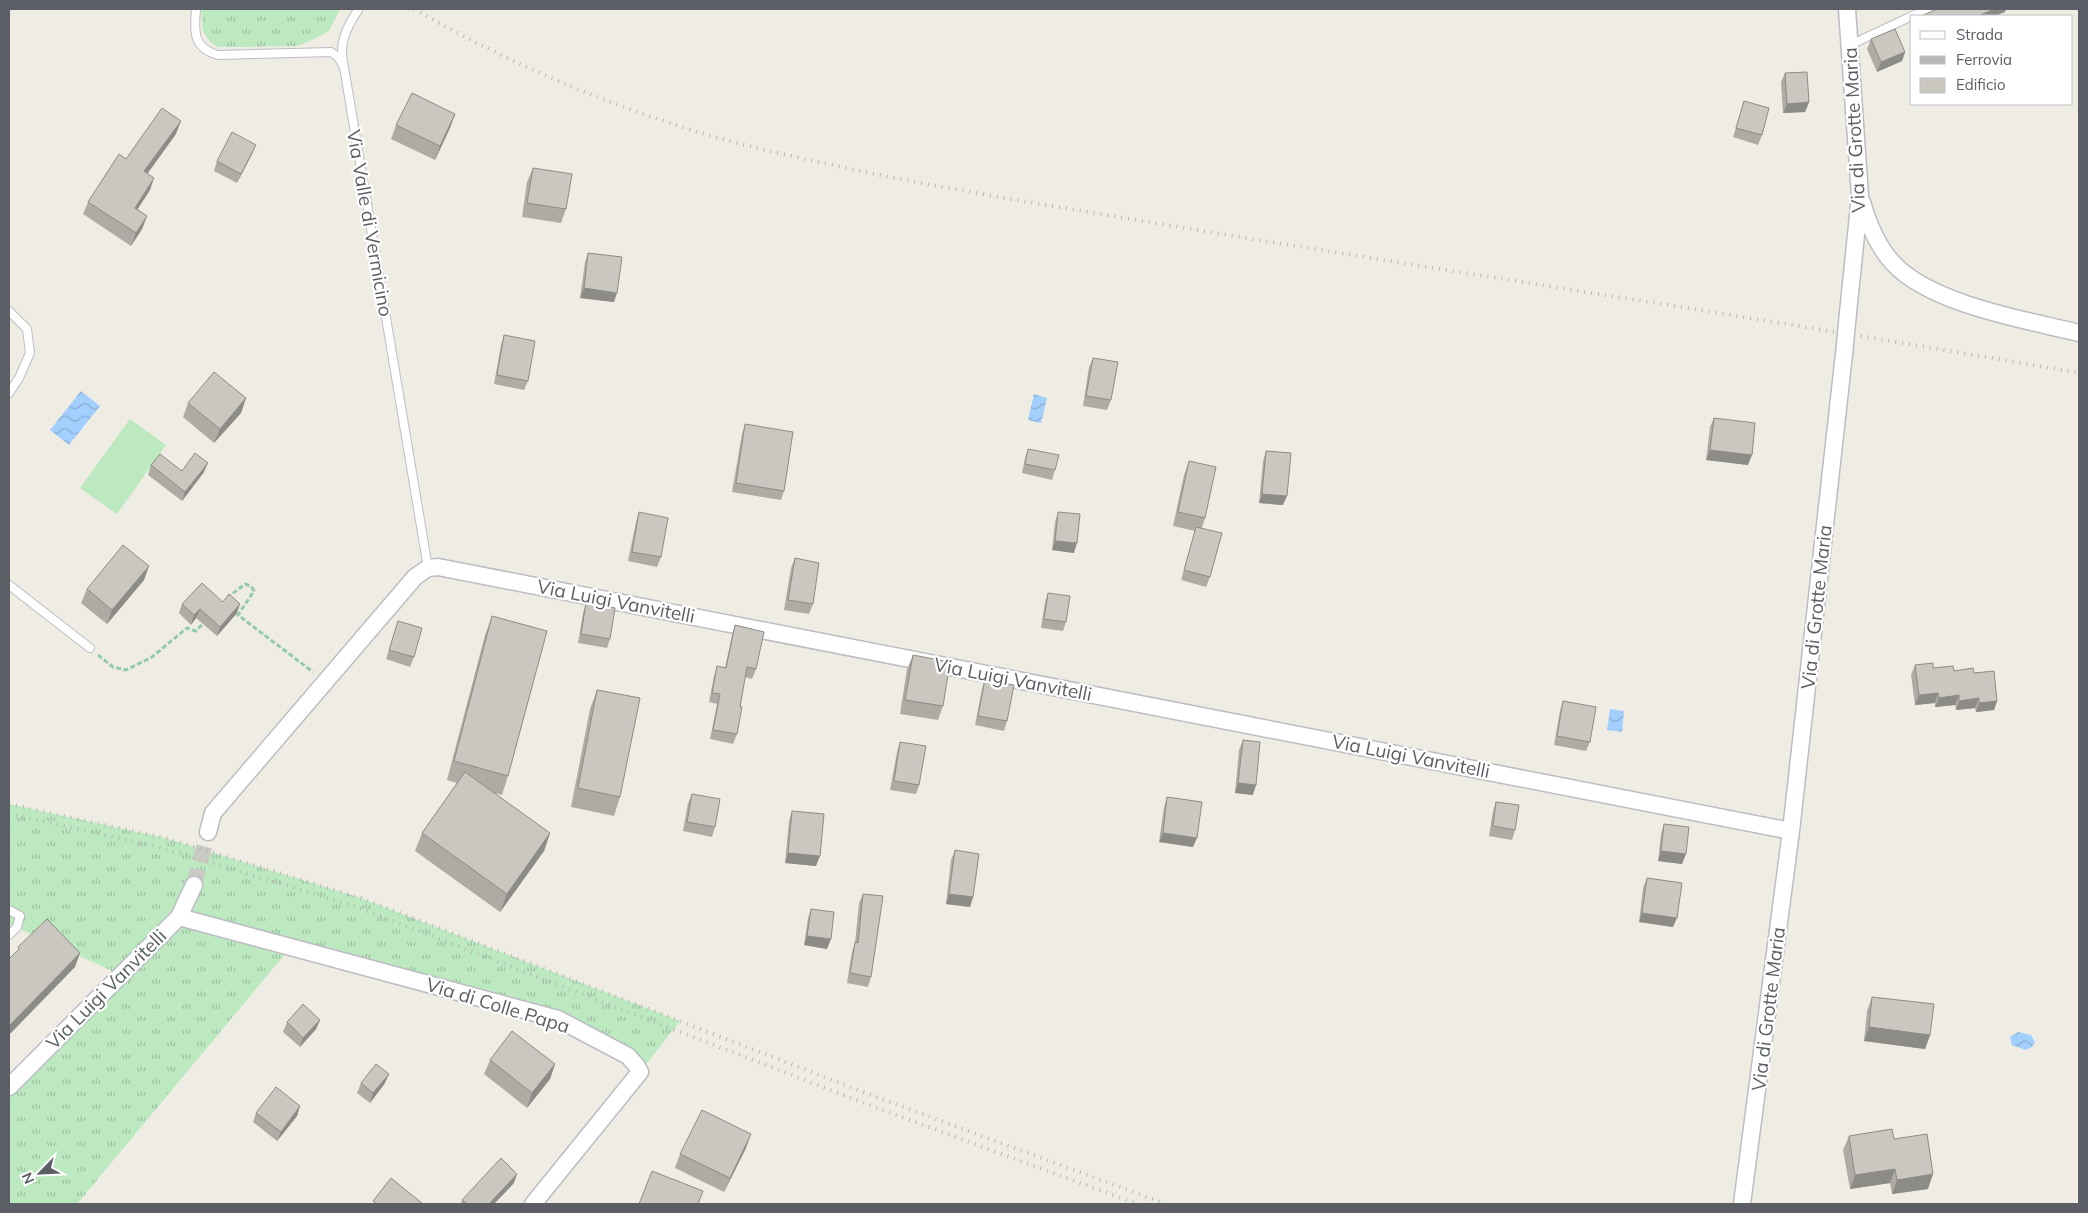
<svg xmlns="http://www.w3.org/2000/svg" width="2088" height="1213" viewBox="0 0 2088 1213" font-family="Mulish,sans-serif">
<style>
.grass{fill:url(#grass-tufts)}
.pitch{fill:#bde9c1}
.water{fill:url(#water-waves)}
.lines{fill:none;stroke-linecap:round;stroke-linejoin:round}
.street-tunnel{stroke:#cacac4;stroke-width:16;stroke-dasharray:16 8;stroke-linecap:butt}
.lane-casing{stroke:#bbbdc3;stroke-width:10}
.street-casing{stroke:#bbbdc3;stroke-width:19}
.path{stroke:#95caa9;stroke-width:3;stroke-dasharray:5 2.5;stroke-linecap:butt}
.lane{stroke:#fff;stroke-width:8}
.street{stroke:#fff;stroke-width:16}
.rail{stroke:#b6b7b8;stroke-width:4;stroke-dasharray:1 6;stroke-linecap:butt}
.street-bridge-casing{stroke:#bbbdc3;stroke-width:19;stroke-linecap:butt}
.street-bridge{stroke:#fff;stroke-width:16}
.wall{fill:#aeaba5}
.shaded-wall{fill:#8d8b86}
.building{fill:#cac7c0;stroke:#8d8b86}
.labels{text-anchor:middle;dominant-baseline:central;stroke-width:4.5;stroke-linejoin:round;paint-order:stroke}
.street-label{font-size:19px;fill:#5b5f65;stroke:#fff}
</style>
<defs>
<pattern id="grass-tufts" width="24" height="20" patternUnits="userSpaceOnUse" patternTransform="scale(1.25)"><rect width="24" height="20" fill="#bde9c1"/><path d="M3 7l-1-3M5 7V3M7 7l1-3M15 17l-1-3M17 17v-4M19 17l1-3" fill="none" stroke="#9dc0a0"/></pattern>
<pattern id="water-waves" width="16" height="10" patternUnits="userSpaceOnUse" patternTransform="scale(1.25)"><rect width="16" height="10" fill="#a3cfff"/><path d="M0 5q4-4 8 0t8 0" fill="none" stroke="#88abd2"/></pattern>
</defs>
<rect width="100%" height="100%" fill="#efede3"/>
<path class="grass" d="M 201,9 L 340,9 L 329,31 L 316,38 L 298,46 L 247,47 L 218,47 L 209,41 L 203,31 Z
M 9,804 L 165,838 L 361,898 L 680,1021 L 640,1072 L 558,1019 L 291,947 L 77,1204 L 9,1204 L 9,1087 L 121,975 L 9,924 Z"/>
<path class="pitch" d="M 130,419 L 166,445 L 117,514 L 80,488 Z"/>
<path class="water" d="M 81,391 L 100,406 L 69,445 L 50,430 Z
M 1034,394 L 1047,398 L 1041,423 L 1028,420 Z
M 1610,709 L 1624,711 L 1622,732 L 1607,730 Z
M 2018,1032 L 2031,1035 L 2035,1042 L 2032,1047 L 2026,1050 L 2012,1045 L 2010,1037 Z"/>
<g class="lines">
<path class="street-tunnel" d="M 194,885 L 208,832"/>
<g class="lane-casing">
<path id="lane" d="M 196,9 C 194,32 193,48 218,55 L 331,52 L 338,57 L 344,67 L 428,568
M 1912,16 L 1929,9
M 1850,45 L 1912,16
M 343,62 C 339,42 347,27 358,10
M 9,311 L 27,329 L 30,353 L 19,378 L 9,393
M 9,585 L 90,648
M 9,910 L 20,916 L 17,927 L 9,935"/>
</g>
<g class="street-casing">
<path id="street" d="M 1847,9 L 1860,196 L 1848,313
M 1862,202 C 1868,223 1878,247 1893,263 C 1930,304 2026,320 2079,333
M 208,832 L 213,813 L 415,577 L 428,568 L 438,567 L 1791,831
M 179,917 L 558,1019 L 628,1056 L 636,1065 L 640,1072 L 533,1204
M 9,1087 L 179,917 L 194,885
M 1742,1204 L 1791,831 L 1844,354"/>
</g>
<path class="path" d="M 227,598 L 245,584 L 251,586 L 254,591 L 238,615 L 313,672
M 98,655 L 113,667 L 126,670 L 152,657 L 187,628 L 196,631 L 204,622"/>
<use href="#lane" class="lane"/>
<use href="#street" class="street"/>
<path class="rail" d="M 414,9 C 496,56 583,95 673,124 C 736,145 800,158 865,172 C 977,195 1091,212 1204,231 C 1496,279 1788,322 2079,373
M 9,804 L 165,838 L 361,898 L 879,1098 L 1166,1204
M 9,814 L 159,847 L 354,906 L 872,1106 L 1137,1204"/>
<g class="street-bridge-casing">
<path id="street-bridge" d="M 1844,354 L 1848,313"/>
</g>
<use href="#street-bridge" class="street-bridge"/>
</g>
<path class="wall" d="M 1871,39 L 1905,52 L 1902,61 L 1877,72 L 1867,49 Z
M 1785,73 L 1809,102 L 1805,112 L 1783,113 L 1781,82 Z
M 1744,101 L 1762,135 L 1758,145 L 1733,137 Z
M 455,114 L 450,128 L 435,160 L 391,139 L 396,125 Z
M 176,134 L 147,173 L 150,190 L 137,209 L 147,216 L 142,229 L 131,246 L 83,214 L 88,202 L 126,159 Z
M 252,154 L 237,183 L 214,171 L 217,161 Z
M 533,168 L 566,209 L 561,223 L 522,217 L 527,182 Z
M 588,253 L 614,302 L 580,298 L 585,262 Z
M 504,335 L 528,381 L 524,390 L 494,384 L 501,345 Z
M 1093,358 L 1111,400 L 1107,410 L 1083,406 L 1089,367 Z
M 246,398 L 241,413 L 214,443 L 183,417 L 188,403 Z
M 1714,418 L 1748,465 L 1706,460 L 1710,427 Z
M 745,424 L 784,491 L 781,500 L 732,492 L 742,434 Z
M 1028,449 L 1055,470 L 1052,480 L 1022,473 L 1025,458 Z
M 1266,451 L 1283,505 L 1259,503 L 1263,461 Z
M 1189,461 L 1205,518 L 1202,528 L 1210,577 L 1206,587 L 1181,580 L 1195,531 L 1173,526 L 1184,475 Z
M 151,465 L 182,471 L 204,472 L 182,501 L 148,475 Z
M 639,512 L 661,557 L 657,567 L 628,561 L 636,522 Z
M 1058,512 L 1074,553 L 1052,550 L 1055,522 Z
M 795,558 L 813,604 L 809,614 L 784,610 L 791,568 Z
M 144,580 L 107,624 L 81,603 L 87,589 Z
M 1048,593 L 1066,622 L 1063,631 L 1041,628 L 1045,602 Z
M 223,602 L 237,613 L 217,636 L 196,618 L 191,625 L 179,613 L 182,604 Z
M 586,603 L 610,639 L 607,648 L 578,643 L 583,613 Z
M 492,616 L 508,776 L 502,795 L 494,793 L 550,833 L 544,851 L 500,912 L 415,851 L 422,833 L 457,783 L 447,780 L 485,635 Z
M 398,621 L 414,657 L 410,667 L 386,659 Z
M 735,625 L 756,669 L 752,679 L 745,677 L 740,707 L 737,734 L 733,744 L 710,739 L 717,704 L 709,702 L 714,676 L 717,666 L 725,668 L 732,635 Z
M 913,655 L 943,706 L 938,720 L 900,714 L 907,669 Z
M 1915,665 L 1974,673 L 1997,701 L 1994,710 L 1976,712 L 1975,708 L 1956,710 L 1955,705 L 1935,707 L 1935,703 L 1915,705 L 1911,675 Z
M 985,679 L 1007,721 L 1004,731 L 975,725 L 982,689 Z
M 597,690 L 620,797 L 614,816 L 571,807 L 590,709 Z
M 1563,701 L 1590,742 L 1586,751 L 1554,745 L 1560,711 Z
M 1243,740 L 1253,795 L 1235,793 L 1239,750 Z
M 900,742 L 919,785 L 916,794 L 890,790 L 897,752 Z
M 692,794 L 715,827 L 712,837 L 683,831 L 688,803 Z
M 1167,797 L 1193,847 L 1159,842 L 1164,807 Z
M 1496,802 L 1515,830 L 1512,840 L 1489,836 L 1493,811 Z
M 792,811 L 816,866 L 785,863 L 789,821 Z
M 1664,824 L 1682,864 L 1658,861 L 1661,834 Z
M 955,850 L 973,897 L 970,907 L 946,904 L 951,860 Z
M 1647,878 L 1673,927 L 1639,922 L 1643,888 Z
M 863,894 L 871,977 L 868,987 L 847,983 L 852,952 L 855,943 L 859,903 Z
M 811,909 L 827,949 L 804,945 L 808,918 Z
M 1872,997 L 1930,1035 L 1925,1049 L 1864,1041 L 1867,1011 Z
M 320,1020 L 316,1029 L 300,1047 L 283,1032 L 287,1022 Z
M 490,1060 L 555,1064 L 550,1079 L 527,1108 L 484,1074 Z
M 361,1083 L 385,1083 L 370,1103 L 357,1093 Z
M 300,1106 L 297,1116 L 277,1141 L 253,1122 L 256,1113 Z
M 1849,1136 L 1894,1139 L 1928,1189 L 1892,1194 L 1890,1183 L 1850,1189 L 1843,1150 Z
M 746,1148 L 724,1192 L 675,1168 L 680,1154 Z
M 514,1183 L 494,1204 L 461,1204 L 462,1200 Z"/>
<path class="shaded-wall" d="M 1994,9 L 2006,9 L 2005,12 L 1995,16 L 1978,16 Z
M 1905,52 L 1902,61 L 1877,72 L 1881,62 Z
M 1809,102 L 1805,112 L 1783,113 L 1787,104 Z
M 455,114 L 450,128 L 435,160 L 440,146 Z
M 181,121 L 176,134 L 140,184 L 144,171 Z
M 256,145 L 252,154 L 237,183 L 241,174 Z
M 154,178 L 150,190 L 130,221 L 135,208 Z
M 147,216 L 142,229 L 131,246 L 136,233 Z
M 584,288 L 617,293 L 614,302 L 580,298 Z
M 246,398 L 241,413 L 214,443 L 220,429 Z
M 1710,450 L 1752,455 L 1748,465 L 1706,460 Z
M 208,463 L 204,472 L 182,501 L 185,492 Z
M 1262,494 L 1287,496 L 1283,505 L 1259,503 Z
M 1055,541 L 1077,543 L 1074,553 L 1052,550 Z
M 149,566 L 144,580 L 107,624 L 112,610 Z
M 240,604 L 237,613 L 217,636 L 220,627 Z
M 200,609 L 196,618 L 191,625 L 194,615 Z
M 1938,693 L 1935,703 L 1915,705 L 1919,695 Z
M 1959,695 L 1955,705 L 1935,707 L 1939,698 Z
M 1979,698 L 1975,708 L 1956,710 L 1959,701 Z
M 1997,701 L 1994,710 L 1976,712 L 1979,703 Z
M 1238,783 L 1256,785 L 1253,795 L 1235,793 Z
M 550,833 L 544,851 L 500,912 L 507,894 Z
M 1163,833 L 1197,838 L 1193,847 L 1159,842 Z
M 1661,851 L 1686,854 L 1682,864 L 1658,861 Z
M 788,853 L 820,856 L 816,866 L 785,863 Z
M 949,894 L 973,897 L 970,907 L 946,904 Z
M 1642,913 L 1677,918 L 1673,927 L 1639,922 Z
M 807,936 L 831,939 L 827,949 L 804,945 Z
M 80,953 L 75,967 L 9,1035 L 9,1026 Z
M 320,1020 L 316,1029 L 300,1047 L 303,1038 Z
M 1869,1027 L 1930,1035 L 1925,1049 L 1864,1041 Z
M 555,1064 L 550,1079 L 527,1108 L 532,1093 Z
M 389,1074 L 385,1083 L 370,1103 L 373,1093 Z
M 300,1106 L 297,1116 L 277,1141 L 281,1132 Z
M 751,1134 L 746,1148 L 724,1192 L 730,1178 Z
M 1895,1169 L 1890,1183 L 1850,1189 L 1855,1175 Z
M 517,1174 L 514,1183 L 494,1204 L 489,1204 Z
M 1933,1174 L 1928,1189 L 1892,1194 L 1897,1180 Z"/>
<path class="building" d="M 1937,9 L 1994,9 L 1978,16 L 1921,16 Z
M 1895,29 L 1905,52 L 1881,62 L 1871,39 Z
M 1807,72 L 1809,102 L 1787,104 L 1785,73 Z
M 412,93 L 455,114 L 440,146 L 396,125 Z
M 1744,101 L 1769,108 L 1762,135 L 1736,128 Z
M 162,108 L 181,121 L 144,171 L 154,178 L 135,208 L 147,216 L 136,233 L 88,202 L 119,154 L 126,159 Z
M 232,132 L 256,145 L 241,174 L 217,161 Z
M 533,168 L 572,174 L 566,209 L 527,203 Z
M 588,253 L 622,257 L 617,293 L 584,288 Z
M 504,335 L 535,341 L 528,381 L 497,375 Z
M 1093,358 L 1118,362 L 1111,400 L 1086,396 Z
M 214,372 L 246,398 L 220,429 L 188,403 Z
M 1714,418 L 1755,423 L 1752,455 L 1710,450 Z
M 745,424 L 793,432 L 784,491 L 736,483 Z
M 1028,449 L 1059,455 L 1055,470 L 1025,464 Z
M 1266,451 L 1291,453 L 1287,496 L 1262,494 Z
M 195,453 L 208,463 L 185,492 L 151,465 L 160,454 L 182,471 Z
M 1189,461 L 1216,467 L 1205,518 L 1178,512 Z
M 639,512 L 668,518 L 661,557 L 632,552 Z
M 1058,512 L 1080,514 L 1077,543 L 1055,541 Z
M 1196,527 L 1222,533 L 1210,577 L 1184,570 Z
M 123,545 L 149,566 L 112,610 L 87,589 Z
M 795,558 L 819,563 L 813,604 L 788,600 Z
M 202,583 L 223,602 L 229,594 L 240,604 L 220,627 L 200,609 L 194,615 L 182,604 Z
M 1048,593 L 1070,596 L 1066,622 L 1044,619 Z
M 586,603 L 615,608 L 610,639 L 581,634 Z
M 492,616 L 547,631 L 508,776 L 454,761 Z
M 398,621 L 422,628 L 414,657 L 389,650 Z
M 735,625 L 764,632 L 756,669 L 747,667 L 740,707 L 742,707 L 737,734 L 713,730 L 720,694 L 712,693 L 717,666 L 726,668 Z
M 913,655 L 950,662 L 943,706 L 905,700 Z
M 1933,663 L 1933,668 L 1953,666 L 1954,671 L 1973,668 L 1974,673 L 1994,671 L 1997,701 L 1979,703 L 1979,698 L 1959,701 L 1959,695 L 1939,698 L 1938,693 L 1919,695 L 1915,665 Z
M 985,679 L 1014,685 L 1007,721 L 978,716 Z
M 597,690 L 640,698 L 620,797 L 578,788 Z
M 1563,701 L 1596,707 L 1590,742 L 1557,736 Z
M 1243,740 L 1260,742 L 1256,785 L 1238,783 Z
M 900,742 L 926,746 L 919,785 L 894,781 Z
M 465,772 L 550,833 L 507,894 L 422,833 Z
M 692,794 L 720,799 L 715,827 L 687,822 Z
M 1167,797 L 1202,802 L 1197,838 L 1163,833 Z
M 1496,802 L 1519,805 L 1515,830 L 1493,826 Z
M 792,811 L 824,814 L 820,856 L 788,853 Z
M 1664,824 L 1689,827 L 1686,854 L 1661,851 Z
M 955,850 L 979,854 L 973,897 L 949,894 Z
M 1647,878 L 1682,883 L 1677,918 L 1642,913 Z
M 863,894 L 883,896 L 871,977 L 850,973 L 855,942 L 858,943 Z
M 811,909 L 834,912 L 831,939 L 807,936 Z
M 47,919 L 80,953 L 9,1026 L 9,959 L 19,949 L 18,947 Z
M 1872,997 L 1934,1004 L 1930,1035 L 1869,1027 Z
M 303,1004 L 320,1020 L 303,1038 L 287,1022 Z
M 512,1031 L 555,1064 L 532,1093 L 490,1060 Z
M 376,1064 L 389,1074 L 373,1093 L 361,1083 Z
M 276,1087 L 300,1106 L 281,1132 L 256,1113 Z
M 702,1110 L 751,1134 L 730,1178 L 680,1154 Z
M 1892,1129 L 1894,1139 L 1927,1134 L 1933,1174 L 1897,1180 L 1895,1169 L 1855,1175 L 1849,1136 Z
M 501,1158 L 517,1174 L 489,1204 L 467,1204 L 462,1200 Z
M 652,1171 L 703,1191 L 698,1204 L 639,1204 Z
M 391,1178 L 423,1204 L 377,1204 L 373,1201 Z"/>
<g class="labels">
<g class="street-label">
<text transform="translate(1854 130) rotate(-93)">Via di Grotte Maria</text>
<text transform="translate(370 223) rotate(80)">Via Valle di Vermicino</text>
<text transform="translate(616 601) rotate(11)">Via Luigi Vanvitelli</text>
<text transform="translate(1816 607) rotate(-84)">Via di Grotte Maria</text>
<text transform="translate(1013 679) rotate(11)">Via Luigi Vanvitelli</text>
<text transform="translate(1411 756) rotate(11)">Via Luigi Vanvitelli</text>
<text transform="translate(106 989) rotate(-45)">Via Luigi Vanvitelli</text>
<text transform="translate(498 1005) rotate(17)">Via di Colle Papa</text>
<text transform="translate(1768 1009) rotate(-83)">Via di Grotte Maria</text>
</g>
</g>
<rect width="2088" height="1213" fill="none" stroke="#5b5f65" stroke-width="20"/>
<rect x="1910" y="15" width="162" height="90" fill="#ffffff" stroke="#bdbfc1"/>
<rect x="1920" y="31" width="25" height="8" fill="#ffffff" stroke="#bdbfc1"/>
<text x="1956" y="40" font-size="15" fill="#5b5f65">Strada</text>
<rect x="1920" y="56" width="25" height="8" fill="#b6b7b8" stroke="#bdbfc1"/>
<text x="1956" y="65" font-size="15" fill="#5b5f65">Ferrovia</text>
<rect x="1920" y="78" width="25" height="15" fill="#cac7c0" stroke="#bdbfc1"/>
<text x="1956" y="90" font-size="15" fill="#5b5f65">Edificio</text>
<g transform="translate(40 1173) rotate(246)" stroke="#ffffff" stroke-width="4" paint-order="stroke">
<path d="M0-4L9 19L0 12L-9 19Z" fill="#5b5f65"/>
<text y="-8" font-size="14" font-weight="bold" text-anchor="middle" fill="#5b5f65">N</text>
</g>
</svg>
